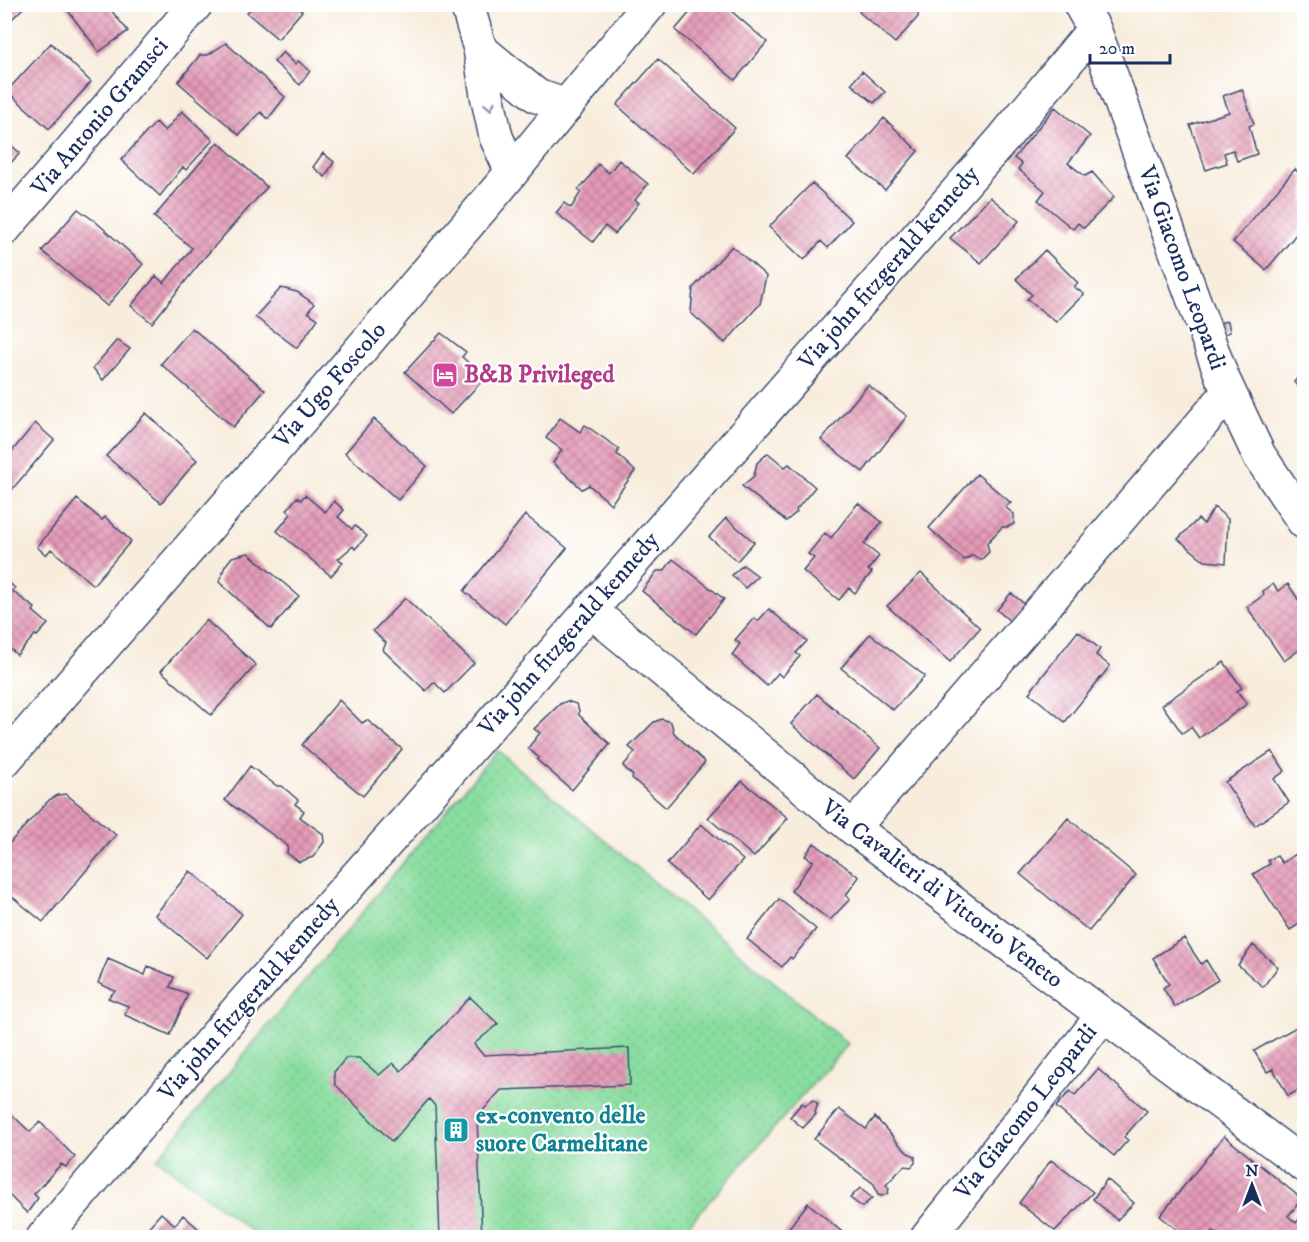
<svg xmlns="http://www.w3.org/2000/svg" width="1309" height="1242" viewBox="0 0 1309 1242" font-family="'IM FELL DW Pica',serif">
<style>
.grass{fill:url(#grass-dots);stroke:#52867e;stroke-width:1.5}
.building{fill:url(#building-cross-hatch)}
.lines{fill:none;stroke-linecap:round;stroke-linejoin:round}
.minor-casing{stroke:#3c4c71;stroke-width:36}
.minor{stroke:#fff;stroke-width:33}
.oneway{stroke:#8d97ae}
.labels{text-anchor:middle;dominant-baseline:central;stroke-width:4.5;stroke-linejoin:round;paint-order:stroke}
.street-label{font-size:24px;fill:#1b2f5e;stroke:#fff}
.hotel-label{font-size:24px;font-weight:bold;fill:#b23c85;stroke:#fff;text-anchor:start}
.culture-label{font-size:24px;font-weight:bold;fill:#0d838f;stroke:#fff;text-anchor:start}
</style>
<defs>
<pattern id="grass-dots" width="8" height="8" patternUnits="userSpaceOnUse" patternTransform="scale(1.5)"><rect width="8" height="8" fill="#89dd9f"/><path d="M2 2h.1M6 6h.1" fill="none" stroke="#76be8b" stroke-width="1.8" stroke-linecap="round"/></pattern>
<pattern id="building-cross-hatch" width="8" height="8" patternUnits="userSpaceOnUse" patternTransform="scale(1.5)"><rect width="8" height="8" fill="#e59bb7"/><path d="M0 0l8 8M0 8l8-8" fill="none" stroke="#b97f98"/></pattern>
</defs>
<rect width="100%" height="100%" fill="#fff"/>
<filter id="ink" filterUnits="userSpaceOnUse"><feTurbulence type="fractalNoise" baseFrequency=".0167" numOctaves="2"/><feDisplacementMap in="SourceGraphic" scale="12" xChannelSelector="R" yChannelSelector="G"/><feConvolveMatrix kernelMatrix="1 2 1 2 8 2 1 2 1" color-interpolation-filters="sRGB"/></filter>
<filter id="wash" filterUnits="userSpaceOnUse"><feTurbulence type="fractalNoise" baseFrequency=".008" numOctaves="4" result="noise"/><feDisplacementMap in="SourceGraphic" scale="24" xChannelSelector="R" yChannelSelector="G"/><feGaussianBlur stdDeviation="1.35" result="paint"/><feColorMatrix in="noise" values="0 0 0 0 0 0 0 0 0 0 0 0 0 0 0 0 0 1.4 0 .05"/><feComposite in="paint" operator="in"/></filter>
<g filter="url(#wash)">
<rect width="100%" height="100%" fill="#f8eddd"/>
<path class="grass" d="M 497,750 L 848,1044 L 678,1237 L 259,1237 L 157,1159 Z"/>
<g id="blocks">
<path class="building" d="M 4,4 L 27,4 L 9,22 L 4,18 Z
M 63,4 L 106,4 L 128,31 L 99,52 Z
M 254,4 L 302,4 L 298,8 L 302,11 L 278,39 L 247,13 Z
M 697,4 L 723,4 L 767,42 L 735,80 L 675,30 Z
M 865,4 L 933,4 L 933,9 L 918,8 L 918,17 L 895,43 L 859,12 Z
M 51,43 L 91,82 L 49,129 L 7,91 Z
M 226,43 L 285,97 L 268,119 L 261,112 L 239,135 L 178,82 L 200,55 L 208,55 Z
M 283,52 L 295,64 L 298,61 L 310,71 L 300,85 L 274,62 Z
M 658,59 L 735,128 L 694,174 L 617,105 Z
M 862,71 L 885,92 L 874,103 L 851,84 Z
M 1242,89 L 1254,124 L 1249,126 L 1257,154 L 1237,161 L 1233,150 L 1224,153 L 1227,163 L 1206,170 L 1190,125 L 1229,112 L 1223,96 Z
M 1055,107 L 1090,136 L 1068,163 L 1085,176 L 1092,172 L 1114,197 L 1084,228 L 1078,223 L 1073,229 L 1038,200 L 1045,191 L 1018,169 L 1022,164 L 1014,158 Z
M 182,111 L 213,140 L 186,170 L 183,167 L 160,196 L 121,160 L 156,122 L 165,131 Z
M 884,118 L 918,151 L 885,190 L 848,159 Z
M 4,139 L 20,153 L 4,170 Z
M 218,142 L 267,187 L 204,258 L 152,323 L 131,306 L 156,276 L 164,283 L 192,248 L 154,217 Z
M 323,153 L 334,162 L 325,177 L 313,167 Z
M 619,160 L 648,184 L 635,200 L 639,203 L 615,234 L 605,226 L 593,242 L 556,213 L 564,203 L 571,208 L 581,192 L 578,190 L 588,179 L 598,164 L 609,173 Z
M 1295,169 L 1304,178 L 1304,225 L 1266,270 L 1233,242 Z
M 812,183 L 852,221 L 828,248 L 821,241 L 804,260 L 769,227 Z
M 990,197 L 1019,221 L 981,263 L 950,238 Z
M 78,209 L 96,222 L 143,264 L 107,306 L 42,251 Z
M 732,246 L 766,276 L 760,304 L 725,343 L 691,313 L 693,288 Z
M 1045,250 L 1078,283 L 1074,287 L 1084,294 L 1056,322 L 1027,299 L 1032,295 L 1016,279 Z
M 281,288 L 297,292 L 314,304 L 308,312 L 318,319 L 297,348 L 255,317 Z
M 1228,321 L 1230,332 L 1225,334 L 1218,333 L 1219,323 Z
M 192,328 L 265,390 L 233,427 L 161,364 Z
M 441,333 L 466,352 L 462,357 L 485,378 L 451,414 L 405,372 Z
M 117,340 L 130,349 L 103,380 L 93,368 Z
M 1304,371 L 1304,393 L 1294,382 Z
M 868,385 L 907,416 L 863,472 L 821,440 Z
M 146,413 L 197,460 L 161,503 L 106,456 Z
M 560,418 L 580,432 L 585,425 L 619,449 L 617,454 L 635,471 L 611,504 L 589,485 L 582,489 L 553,463 L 562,450 L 546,438 Z
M 374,419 L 427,466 L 398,500 L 345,453 Z
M 35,423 L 54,440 L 4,499 L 4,461 Z
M 768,453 L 785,467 L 789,464 L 815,487 L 796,510 L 797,512 L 786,521 L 742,486 L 754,476 L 757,463 Z
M 977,474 L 1011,503 L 1005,507 L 1014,514 L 1014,524 L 1007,527 L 1002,527 L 987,543 L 989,552 L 982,559 L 978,559 L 973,555 L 964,560 L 929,528 Z
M 305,495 L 325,512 L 334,501 L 344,510 L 338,517 L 352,529 L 355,526 L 367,536 L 355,549 L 353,546 L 338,559 L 343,562 L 331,576 L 277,531 L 291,514 L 287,510 L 297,497 L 301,500 Z
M 77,499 L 102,520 L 105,517 L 131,541 L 93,585 L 51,549 L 46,555 L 37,547 Z
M 858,503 L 882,522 L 864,544 L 879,556 L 868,570 L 872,572 L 855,593 L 849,588 L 839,600 L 803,571 L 814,558 L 808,554 L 825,533 L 831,538 Z
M 1214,507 L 1228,519 L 1226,563 L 1205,561 L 1178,539 L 1198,519 L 1204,524 Z
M 525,515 L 567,548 L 505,624 L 464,591 Z
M 726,518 L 754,542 L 737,561 L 709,537 Z
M 248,553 L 299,596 L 271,629 L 219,582 L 225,566 L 232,557 Z
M 673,559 L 724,599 L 696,634 L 642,591 L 657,571 L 664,571 Z
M 743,565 L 758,576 L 745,588 L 732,575 Z
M 921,573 L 980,628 L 950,662 L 887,606 Z
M 4,578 L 15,588 L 12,591 L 35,608 L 33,611 L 48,624 L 37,636 L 35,635 L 17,655 L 4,643 Z
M 1273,584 L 1278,591 L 1288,584 L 1304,608 L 1304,652 L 1302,648 L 1284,661 L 1247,607 L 1264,595 L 1263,591 Z
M 1011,593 L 1026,605 L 1012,623 L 997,610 Z
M 405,598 L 474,663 L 445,693 L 434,682 L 426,691 L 383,650 L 386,643 L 373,631 Z
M 769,609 L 807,641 L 796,653 L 800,656 L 782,677 L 778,673 L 767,686 L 732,655 L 740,644 L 735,640 L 754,618 L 758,621 Z
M 206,620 L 256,665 L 211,715 L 161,671 Z
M 1078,631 L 1100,649 L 1096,655 L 1110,666 L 1065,722 L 1029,693 Z
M 870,634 L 925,676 L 893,710 L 841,668 Z
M 1224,662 L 1242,688 L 1237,691 L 1247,704 L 1199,738 L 1191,727 L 1182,733 L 1162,705 Z
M 817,694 L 880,748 L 854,779 L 791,724 Z
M 339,700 L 362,723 L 367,720 L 402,749 L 363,796 L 302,745 Z
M 567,701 L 576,704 L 579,710 L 579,715 L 610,744 L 572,790 L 537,760 L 538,757 L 528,748 L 540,733 L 534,729 L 560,704 Z
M 662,719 L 671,722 L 674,733 L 705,762 L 666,808 L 632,778 L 633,776 L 623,766 L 635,752 L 629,747 L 654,722 Z
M 1272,751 L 1285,771 L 1274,779 L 1289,802 L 1255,826 L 1225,782 Z
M 250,766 L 277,786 L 282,786 L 298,800 L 295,804 L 304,811 L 300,817 L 323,834 L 324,842 L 313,857 L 299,862 L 287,853 L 288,846 L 225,800 Z
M 742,781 L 788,818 L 754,857 L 708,818 Z
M 66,794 L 116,835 L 43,922 L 4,890 L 4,849 L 49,800 L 58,795 Z
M 1068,818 L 1136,875 L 1089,931 L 1020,874 Z
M 701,824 L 743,860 L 708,900 L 667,864 Z
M 814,843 L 859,877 L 846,895 L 850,899 L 830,920 L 791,891 L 813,861 L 805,856 Z
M 1296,854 L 1304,867 L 1304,921 L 1290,930 L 1253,874 L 1270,864 L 1268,860 L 1277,856 L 1282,863 Z
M 190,871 L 242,914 L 207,958 L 155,915 Z
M 779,899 L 816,929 L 792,959 L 790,957 L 782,967 L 747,939 Z
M 1184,938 L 1201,964 L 1206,960 L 1218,980 L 1175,1007 L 1163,988 L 1169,984 L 1153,958 Z
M 1253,945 L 1278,967 L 1263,987 L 1238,965 Z
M 108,959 L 145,975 L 148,966 L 174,977 L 170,987 L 188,994 L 170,1035 L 125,1015 L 128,1006 L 108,998 L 115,991 L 98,983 Z
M 470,997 L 498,1024 L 474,1044 L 483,1055 L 629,1048 L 630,1085 L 501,1090 L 477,1117 L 482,1238 L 440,1238 L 435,1106 L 429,1099 L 392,1142 L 335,1084 L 334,1072 L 346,1058 L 359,1058 L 379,1075 L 393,1063 L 401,1071 Z
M 1298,1026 L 1304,1037 L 1304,1087 L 1288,1096 L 1273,1069 L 1267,1072 L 1254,1051 Z
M 1098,1069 L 1147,1111 L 1124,1137 L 1128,1140 L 1114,1156 L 1056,1107 L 1070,1091 L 1075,1095 Z
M 813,1100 L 818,1104 L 815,1112 L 816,1114 L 803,1128 L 790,1117 L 802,1103 L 805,1105 Z
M 4,1107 L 30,1132 L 40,1122 L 75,1157 L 66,1167 L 61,1164 L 34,1194 L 38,1198 L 27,1213 L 4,1190 Z
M 839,1109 L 866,1129 L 875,1117 L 893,1137 L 894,1139 L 908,1153 L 915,1156 L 915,1163 L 911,1167 L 904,1166 L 886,1185 L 889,1188 L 888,1193 L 882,1196 L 878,1195 L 874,1184 L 814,1139 Z
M 1224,1136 L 1302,1199 L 1288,1216 L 1296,1223 L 1304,1213 L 1304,1238 L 1221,1238 L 1213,1231 L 1208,1238 L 1187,1238 L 1160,1216 Z
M 1051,1160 L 1093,1192 L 1055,1231 L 1019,1203 Z
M 1107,1179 L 1134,1203 L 1117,1220 L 1093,1199 Z
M 860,1188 L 872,1198 L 862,1207 L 850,1198 Z
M 808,1203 L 842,1232 L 838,1238 L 781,1238 Z
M 161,1213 L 175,1225 L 183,1215 L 209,1238 L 139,1238 Z"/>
</g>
</g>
<g filter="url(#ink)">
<use href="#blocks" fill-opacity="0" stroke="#3c4c71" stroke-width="1.5"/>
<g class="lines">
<g class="minor-casing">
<path id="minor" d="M 467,4 L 480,49 L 487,95 L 496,137 L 512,172
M 1080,4 L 1094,29 L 1222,377 L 1259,455 L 1304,522
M 480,49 L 537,96 L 567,106
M 4,229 L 196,4
M 590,610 L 853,828 L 1304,1165
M 4,761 L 248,481 L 498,189 L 650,4
M 853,828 L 1229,392
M 43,1238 L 241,1006 L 413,813 L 1003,139 L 1094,29
M 927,1238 L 1011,1133 L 1103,1015"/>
</g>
<use href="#minor" class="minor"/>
</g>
<defs><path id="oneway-chevron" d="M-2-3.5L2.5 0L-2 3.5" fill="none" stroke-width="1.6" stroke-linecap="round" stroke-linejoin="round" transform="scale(1.5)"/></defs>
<use class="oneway" href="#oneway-chevron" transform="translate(490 106) rotate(78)"/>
</g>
<defs>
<g id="hotel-square" transform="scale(1.35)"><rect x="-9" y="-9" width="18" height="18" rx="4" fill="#d1479c" stroke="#fff"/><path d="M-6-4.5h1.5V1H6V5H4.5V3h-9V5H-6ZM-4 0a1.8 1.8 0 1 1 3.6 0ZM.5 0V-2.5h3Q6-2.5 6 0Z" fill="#fff"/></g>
<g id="building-square" transform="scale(1.35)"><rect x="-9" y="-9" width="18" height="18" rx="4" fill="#0f9aa8" stroke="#fff"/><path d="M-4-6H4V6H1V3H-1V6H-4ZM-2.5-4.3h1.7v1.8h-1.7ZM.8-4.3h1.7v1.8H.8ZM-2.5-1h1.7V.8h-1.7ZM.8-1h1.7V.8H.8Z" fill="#fff"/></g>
</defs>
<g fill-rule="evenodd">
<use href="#hotel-square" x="445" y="375"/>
<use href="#building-square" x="456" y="1130"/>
</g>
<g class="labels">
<g class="street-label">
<text transform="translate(100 117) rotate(-50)">Via Antonio Gramsci</text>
<text transform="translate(889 268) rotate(-49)">Via john fitzgerald kennedy</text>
<text transform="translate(1182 268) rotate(70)">Via Giacomo Leopardi</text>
<text transform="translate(330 385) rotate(-49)">Via Ugo Foscolo</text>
<text transform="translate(569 634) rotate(-49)">Via john fitzgerald kennedy</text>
<text transform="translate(942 894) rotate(37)">Via Cavalieri di Vittorio Veneto</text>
<text transform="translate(249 999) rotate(-49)">Via john fitzgerald kennedy</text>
<text transform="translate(1026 1112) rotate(-52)">Via Giacomo Leopardi</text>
</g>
<g class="hotel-label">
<text x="464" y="375">B&amp;B Privileged</text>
</g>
<g class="culture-label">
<text x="476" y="1116">ex-convento delle<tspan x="476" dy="28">suore Carmelitane</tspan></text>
</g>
</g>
<rect width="1309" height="1242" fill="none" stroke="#fff" stroke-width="24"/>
<g transform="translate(1252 1185)" stroke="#ffffff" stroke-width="4.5" paint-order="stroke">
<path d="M0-4.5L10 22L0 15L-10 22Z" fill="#1b2f5e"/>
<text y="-9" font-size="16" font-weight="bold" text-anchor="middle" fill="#1b2f5e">N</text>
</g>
<path d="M1090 54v9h80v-9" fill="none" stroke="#1b2f5e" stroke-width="3"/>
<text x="1099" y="54" font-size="18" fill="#1b2f5e" stroke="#ffffff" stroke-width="4.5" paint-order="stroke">20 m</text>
</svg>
